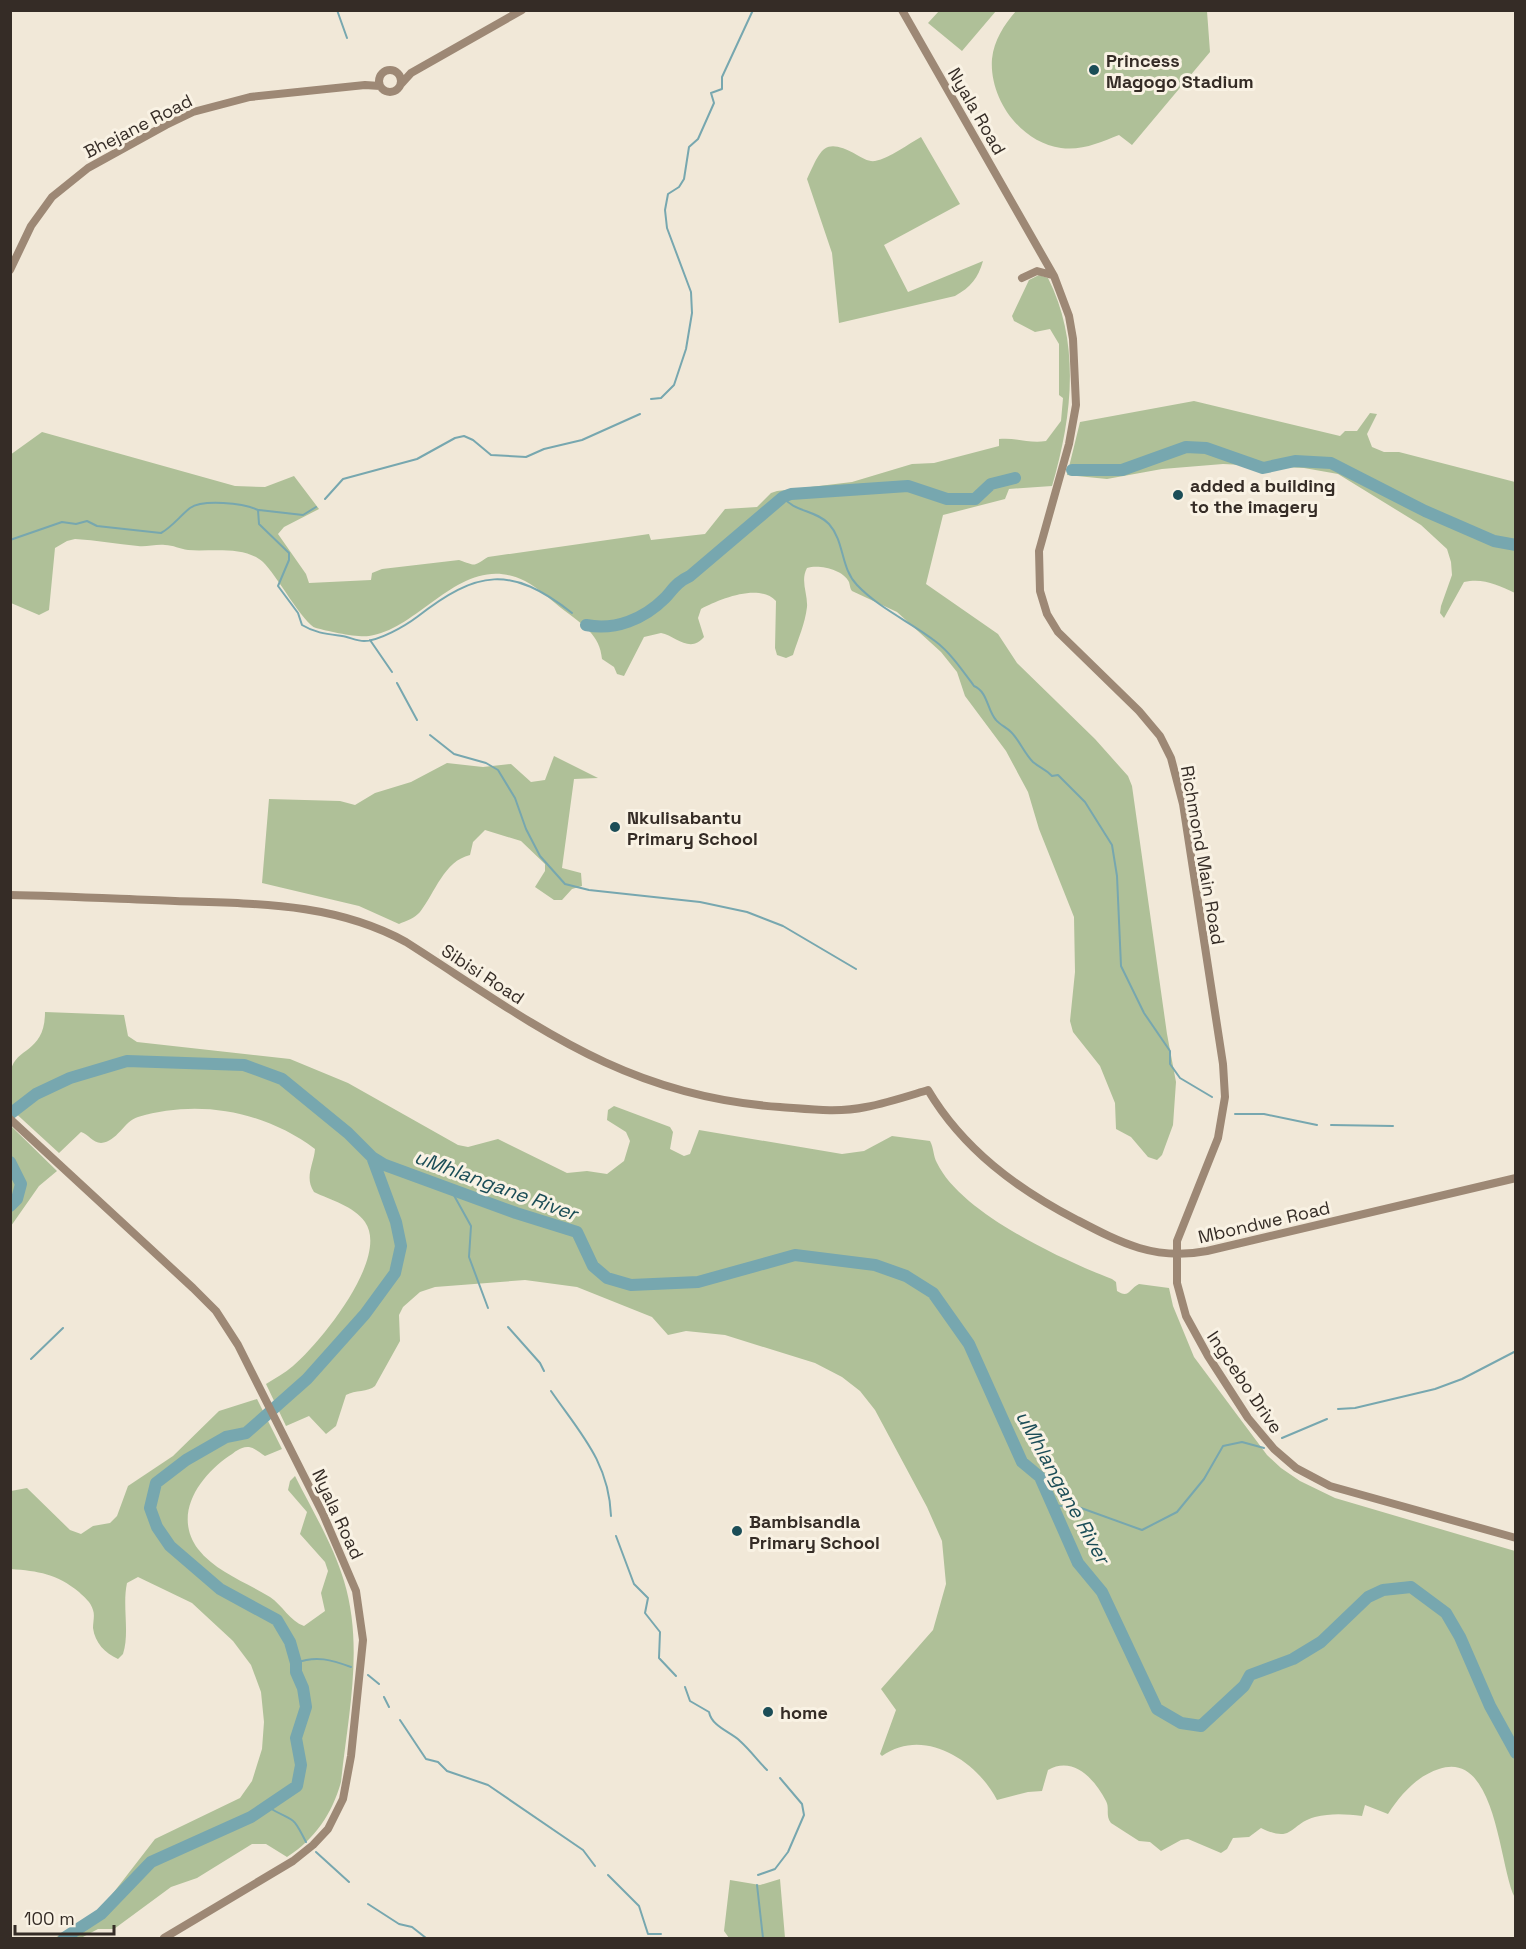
<svg xmlns="http://www.w3.org/2000/svg" width="1526" height="1949" viewBox="0 0 1526 1949" font-family="'Space Grotesk',sans-serif">
<style>
.green{fill:#afc098}
.lines{fill:none;stroke-linecap:round;stroke-linejoin:round}
.stream{stroke:#77a7af;stroke-width:2}
.river{stroke:#77a7af;stroke-width:12}
.secondary{stroke:#9d8875;stroke-width:8}
.poi-dot{fill:#1b4d57;stroke:#f9f2e4;stroke-width:2}
.labels{text-anchor:middle;dominant-baseline:central;stroke-width:6;stroke-linejoin:round;paint-order:stroke}
.poi-label{font-size:18px;font-weight:bold;fill:#352c26;stroke:#f9f2e4;text-anchor:start}
.street-label{font-size:18px;fill:#352c26;stroke:#f9f2e4}
.water-label{font-size:20px;font-style:italic;fill:#1b4d57;stroke:#f9f2e4}
</style>
<rect width="100%" height="100%" fill="#f1e8d8"/>
<path class="green" d="M 939,11 L 939,10 L 996,11 L 962,51 L 928,23 Z
M 1016,11 L 1207,11 L 1210,52 L 1132,145 L 1119,135 C 1101,142 1082,151 1061,148 C 1021,143 989,99 992,59 C 994,40 1004,25 1016,11 Z
M 921,137 L 960,204 L 884,245 L 908,292 L 983,261 C 978,278 971,287 955,296 L 839,323 L 832,253 L 807,179 C 821,150 823,136 857,155 C 862,158 869,162 875,161 C 890,158 908,144 921,137 Z
M 1039,275 L 1048,278 C 1081,343 1072,418 1052,486 L 1009,489 L 1005,499 L 943,515 L 926,584 L 998,634 L 1017,663 L 1095,739 L 1128,776 L 1132,786 L 1167,1034 L 1176,1082 L 1173,1125 L 1162,1155 L 1157,1160 L 1148,1157 L 1131,1137 L 1116,1129 L 1115,1103 L 1100,1066 L 1073,1032 L 1070,1021 L 1075,972 L 1074,917 L 1039,829 L 1028,792 L 1006,751 L 965,696 L 957,672 L 941,652 L 897,612 L 852,591 C 850,589 850,585 849,582 C 843,569 818,564 807,568 C 800,581 808,594 807,607 C 805,624 798,639 793,655 L 786,658 L 777,655 L 775,648 L 776,601 C 759,583 720,599 701,609 L 698,618 L 704,637 C 690,654 676,636 661,633 L 644,637 L 624,676 L 617,674 L 614,667 L 602,659 C 600,635 583,625 565,611 C 553,602 539,588 525,581 C 462,550 422,629 369,636 C 358,638 327,631 316,628 C 304,625 276,574 263,562 C 244,545 210,552 188,550 C 180,549 173,545 165,545 C 156,544 147,547 138,546 C 117,544 96,540 75,539 L 67,541 L 55,548 L 49,610 L 39,615 L 11,603 L 10,455 L 42,432 L 235,486 L 265,487 L 294,476 L 319,509 L 284,527 L 278,534 L 306,574 L 309,583 L 371,580 L 372,573 L 382,569 L 459,560 C 477,566 472,567 488,557 L 649,534 L 651,540 L 705,534 L 725,509 L 757,507 L 771,493 L 777,491 L 852,482 L 912,464 L 934,463 L 999,446 L 999,439 C 1015,437 1029,444 1046,441 L 1061,421 L 1063,398 L 1059,395 L 1059,344 L 1050,329 L 1035,332 L 1014,321 L 1012,316 L 1029,280 Z
M 1194,401 L 1340,436 L 1345,431 L 1357,431 L 1370,413 L 1377,414 L 1367,434 L 1372,447 L 1384,452 L 1399,452 L 1515,482 L 1515,593 C 1497,585 1484,578 1464,582 L 1444,618 L 1440,613 L 1441,606 L 1452,575 L 1451,562 L 1447,549 L 1421,525 L 1338,474 L 1304,468 L 1223,464 L 1162,469 L 1107,479 L 1067,475 L 1080,422 Z
M 554,756 L 598,778 L 574,779 L 562,868 L 581,873 L 582,886 L 572,889 L 562,900 L 554,900 L 535,887 L 545,871 L 545,864 L 521,841 L 485,830 L 473,842 L 470,855 C 444,861 435,893 420,912 C 415,918 406,921 399,924 L 359,906 L 262,883 L 269,799 L 340,801 L 355,805 L 375,793 L 411,782 L 447,763 L 483,767 L 511,764 L 531,782 L 545,780 Z
M 45,1012 L 124,1015 L 128,1036 L 137,1042 L 290,1059 L 348,1083 L 458,1145 L 468,1147 L 498,1139 L 567,1173 L 587,1171 L 607,1174 L 624,1161 L 630,1141 L 626,1132 L 607,1120 L 608,1110 L 614,1106 L 670,1127 L 673,1132 L 670,1149 L 684,1156 L 690,1154 L 699,1130 L 842,1154 L 864,1151 L 892,1136 L 930,1141 C 934,1148 933,1156 937,1163 C 961,1213 1062,1260 1112,1279 L 1116,1282 L 1117,1291 C 1129,1299 1129,1289 1139,1284 L 1169,1288 L 1173,1306 L 1194,1357 L 1267,1455 L 1281,1468 L 1300,1481 L 1335,1498 L 1515,1551 L 1515,1898 C 1499,1868 1497,1749 1439,1769 C 1417,1776 1401,1794 1388,1814 L 1365,1805 L 1362,1816 C 1346,1814 1331,1813 1315,1817 C 1289,1824 1294,1844 1261,1828 L 1249,1837 L 1233,1838 L 1227,1849 L 1221,1853 L 1188,1839 L 1181,1840 L 1161,1851 L 1150,1842 L 1139,1841 L 1111,1823 C 1105,1816 1110,1808 1106,1801 C 1094,1778 1073,1756 1048,1770 L 1042,1791 L 1028,1792 L 997,1800 C 977,1761 924,1726 882,1756 L 880,1754 L 896,1710 L 881,1689 L 933,1630 L 946,1584 L 942,1541 L 927,1507 L 875,1410 L 860,1391 L 842,1377 L 815,1363 L 725,1335 L 686,1331 L 668,1335 L 652,1317 L 577,1287 L 525,1280 L 435,1287 L 420,1292 L 403,1307 L 399,1315 L 400,1341 L 375,1386 C 368,1392 355,1390 346,1395 L 336,1426 L 326,1434 L 309,1416 L 286,1426 L 266,1384 C 275,1378 285,1373 293,1366 C 320,1343 390,1258 365,1222 C 354,1206 330,1200 314,1192 C 304,1177 314,1164 315,1149 C 264,1111 199,1099 138,1117 C 124,1121 117,1142 101,1143 C 93,1143 88,1134 81,1132 L 59,1153 L 11,1109 C 10,1097 8,1082 11,1070 C 16,1047 45,1053 45,1012 Z
M 11,1126 L 57,1171 L 39,1186 L 11,1226 Z
M 257,1399 L 282,1449 L 265,1456 C 260,1453 255,1448 249,1447 C 241,1446 235,1452 229,1456 C 200,1476 172,1514 198,1549 C 216,1572 246,1582 270,1597 C 282,1605 290,1621 304,1626 L 325,1611 L 321,1593 L 328,1571 L 325,1562 L 300,1534 L 307,1512 L 288,1490 L 290,1481 L 295,1476 C 312,1510 333,1544 344,1581 C 364,1647 348,1715 341,1782 C 332,1814 315,1839 287,1857 L 266,1844 L 252,1844 L 197,1878 L 171,1887 L 114,1929 L 98,1929 L 81,1938 L 55,1938 L 100,1910 L 155,1839 L 240,1798 L 252,1781 L 262,1749 L 264,1722 L 261,1692 L 251,1665 L 233,1641 L 192,1603 L 138,1577 L 127,1583 C 122,1606 130,1632 123,1654 L 118,1659 C 105,1653 95,1643 93,1628 C 93,1622 95,1615 93,1610 C 91,1602 84,1597 79,1592 C 57,1574 38,1571 11,1569 L 11,1491 L 27,1488 L 70,1530 L 81,1534 L 93,1526 L 110,1523 L 117,1516 L 128,1486 L 173,1456 L 219,1411 Z
M 780,1879 L 785,1938 L 729,1938 L 724,1931 L 730,1880 L 760,1885 Z"/>
<g class="lines">
<path class="stream" d="M 337,10 L 347,38
M 651,399 L 661,398 L 674,385 L 686,349 L 692,313 L 691,292 L 667,228 L 665,210 L 668,194 L 679,187 L 684,179 L 689,147 L 698,139 L 714,103 L 711,93 L 722,89 L 722,77 L 753,10
M 783,497 C 794,512 816,510 829,524 C 845,542 840,567 857,585 C 880,609 909,621 935,641 C 950,652 963,671 974,686 C 988,692 987,710 996,720 C 1000,725 1006,727 1011,732 C 1020,741 1024,753 1033,762 C 1040,768 1046,769 1052,776 L 1058,775 L 1085,802 L 1112,845 L 1117,876 L 1121,966 L 1144,1013 L 1170,1051 L 1170,1064 L 1180,1078 L 1212,1097
M 325,499 L 343,479 L 417,459 L 455,438 L 464,436 L 473,440 L 491,455 L 526,457 L 544,449 L 582,440 L 640,414
M 259,510 L 303,515 L 316,507
M 10,540 L 62,522 L 76,524 L 87,521 L 97,526 L 161,533 C 172,527 180,516 190,508 C 203,499 243,503 258,510 L 259,524 L 289,553 L 289,560 L 278,586 L 298,613 L 302,625 C 315,633 327,634 342,636 C 349,637 357,641 364,641 C 379,641 405,626 417,617 C 477,570 511,565 572,613
M 370,640 L 392,672
M 397,683 L 417,720
M 430,735 L 454,754 L 486,763 L 498,770 L 515,798 L 526,829 L 540,856 L 565,884 L 589,890 L 700,902 L 747,912 L 783,926 L 856,969
M 1235,1114 L 1264,1114 L 1317,1125
M 1331,1125 L 1393,1126
M 451,1190 L 471,1226 L 469,1257 L 488,1308
M 508,1327 L 540,1363 L 544,1371
M 31,1359 L 63,1328
M 551,1391 C 580,1433 609,1462 611,1516
M 1338,1409 L 1355,1408 L 1435,1389 L 1462,1379 L 1516,1351
M 1282,1438 L 1327,1419
M 1048,1498 L 1052,1505 L 1081,1508 L 1142,1530 L 1177,1512 L 1204,1479 L 1223,1446 L 1242,1442 L 1264,1448
M 616,1536 L 634,1584 L 648,1598 L 645,1613 L 660,1632 L 659,1658 L 676,1676
M 296,1663 C 316,1655 332,1660 351,1667
M 368,1675 L 379,1684
M 685,1687 L 690,1701 L 709,1712 C 712,1727 731,1732 740,1741 C 750,1750 758,1761 767,1770
M 384,1697 L 389,1707
M 400,1720 L 426,1759 L 438,1762 L 447,1771 L 488,1785 L 583,1850 L 595,1866
M 268,1807 C 294,1823 291,1812 306,1842
M 316,1852 L 349,1882
M 608,1875 L 639,1906 L 648,1934 L 661,1934
M 758,1875 L 775,1869 L 788,1852 L 804,1815 L 802,1804 L 780,1778
M 757,1885 L 763,1938
M 368,1904 L 399,1924 L 412,1927 L 426,1938"/>
<path class="river" d="M 1072,470 L 1122,470 L 1186,447 L 1206,448 L 1263,468 L 1295,461 L 1331,463 L 1425,511 L 1494,541 L 1516,545
M 586,625 C 615,631 644,619 665,598 C 674,588 677,582 690,576 L 783,497 L 791,494 L 908,486 L 947,499 L 975,499 L 991,484 L 1015,478
M 10,1114 L 36,1094 L 70,1078 L 127,1061 L 244,1065 L 282,1079 L 348,1133 L 372,1157 L 385,1165 L 516,1213 L 577,1232 L 593,1266 L 607,1278 L 631,1285 L 698,1282 L 795,1255 L 875,1265 L 906,1276 L 933,1293 L 969,1344 L 1022,1462 L 1040,1477 L 1078,1563 L 1102,1592 L 1157,1709 L 1181,1723 L 1201,1726 L 1244,1686 L 1250,1675 L 1293,1659 L 1321,1642 L 1368,1597 L 1383,1590 L 1411,1587 L 1446,1613 L 1460,1637 L 1490,1706 L 1516,1753
M 10,1162 L 21,1184 L 17,1199 L 10,1206
M 64,1938 L 101,1914 L 151,1862 L 251,1817 L 297,1786 L 301,1765 L 296,1738 L 306,1707 L 303,1688 L 296,1672 L 296,1663 L 290,1642 L 277,1620 L 220,1589 L 170,1546 L 157,1527 L 150,1508 L 156,1483 L 186,1460 L 226,1437 L 246,1433 L 307,1379 L 365,1314 L 395,1273 L 401,1246 L 396,1222 L 372,1157"/>
<path class="secondary" d="M 902,10 L 1054,276 L 1069,316 L 1073,339 L 1076,405 L 1069,444 L 1039,551 L 1040,591 L 1047,614 L 1058,632 L 1139,711 L 1160,736 L 1171,758 L 1183,804 L 1223,1064 L 1225,1097 L 1218,1138 L 1177,1241 L 1177,1283 L 1186,1316 L 1208,1356 L 1248,1418 L 1274,1449 L 1296,1468 L 1330,1486 L 1516,1538
M379 81a11 11 0 1 1 22 0a11 11 0 1 1-22 0Z
M 401,84 L 411,73 L 522,10
M 10,270 L 31,226 L 52,197 L 88,168 L 166,125 L 193,112 L 250,97 L 365,85 L 380,86
M 1022,278 L 1037,271 L 1052,275
M 10,895 C 65,896 120,899 175,901 C 255,904 333,902 406,942 C 533,1023 622,1096 780,1107 C 808,1109 838,1113 866,1107 C 887,1103 908,1096 928,1090 C 963,1149 1017,1189 1077,1220 C 1121,1243 1155,1261 1207,1251 L 1516,1178
M 10,1119 L 193,1288 L 216,1311 L 238,1345 L 323,1514 L 356,1591 L 363,1640 L 351,1756 L 343,1799 L 328,1829 L 313,1845 L 293,1861 L 164,1938"/>
</g>
<g class="poi-dot">
<circle cx="1094" cy="70" r="6"/>
<circle cx="1178" cy="495" r="6"/>
<circle cx="615" cy="827" r="6"/>
<circle cx="737" cy="1531" r="6"/>
<circle cx="768" cy="1712" r="6"/>
</g>
<g class="labels">
<g class="poi-label">
<text x="1106" y="60">Princess<tspan x="1106" dy="21">Magogo Stadium</tspan></text>
<text x="1190" y="485">added a building<tspan x="1190" dy="21">to the imagery</tspan></text>
<text x="627" y="817">Nkulisabantu<tspan x="627" dy="21">Primary School</tspan></text>
<text x="749" y="1521">Bambisandla<tspan x="749" dy="21">Primary School</tspan></text>
<text x="780" y="1712">home</text>
</g>
<g class="street-label">
<text transform="translate(977 111) rotate(60)">Nyala Road</text>
<text transform="translate(138 126) rotate(-27)">Bhejane Road</text>
<text transform="translate(1203 855) rotate(80)">Richmond Main Road</text>
<text transform="translate(483 974) rotate(33)">Sibisi Road</text>
<text transform="translate(1264 1222) rotate(-13)">Mbondwe Road</text>
<text transform="translate(1245 1382) rotate(56)">Ingcebo Drive</text>
<text transform="translate(338 1514) rotate(65)">Nyala Road</text>
</g>
<g class="water-label">
<text transform="translate(496 1185) rotate(20)">uMhlangane River</text>
<text transform="translate(1063 1487) rotate(61)">uMhlangane River</text>
</g>
</g>
<rect width="1526" height="1949" fill="none" stroke="#352c26" stroke-width="24"/>
<path d="M15 1925v9h99v-9" fill="none" stroke="#352c26" stroke-width="3"/>
<text x="24" y="1925" font-size="18" fill="#352c26" stroke="#f9f2e4" stroke-width="4.5" paint-order="stroke">100 m</text>
</svg>
